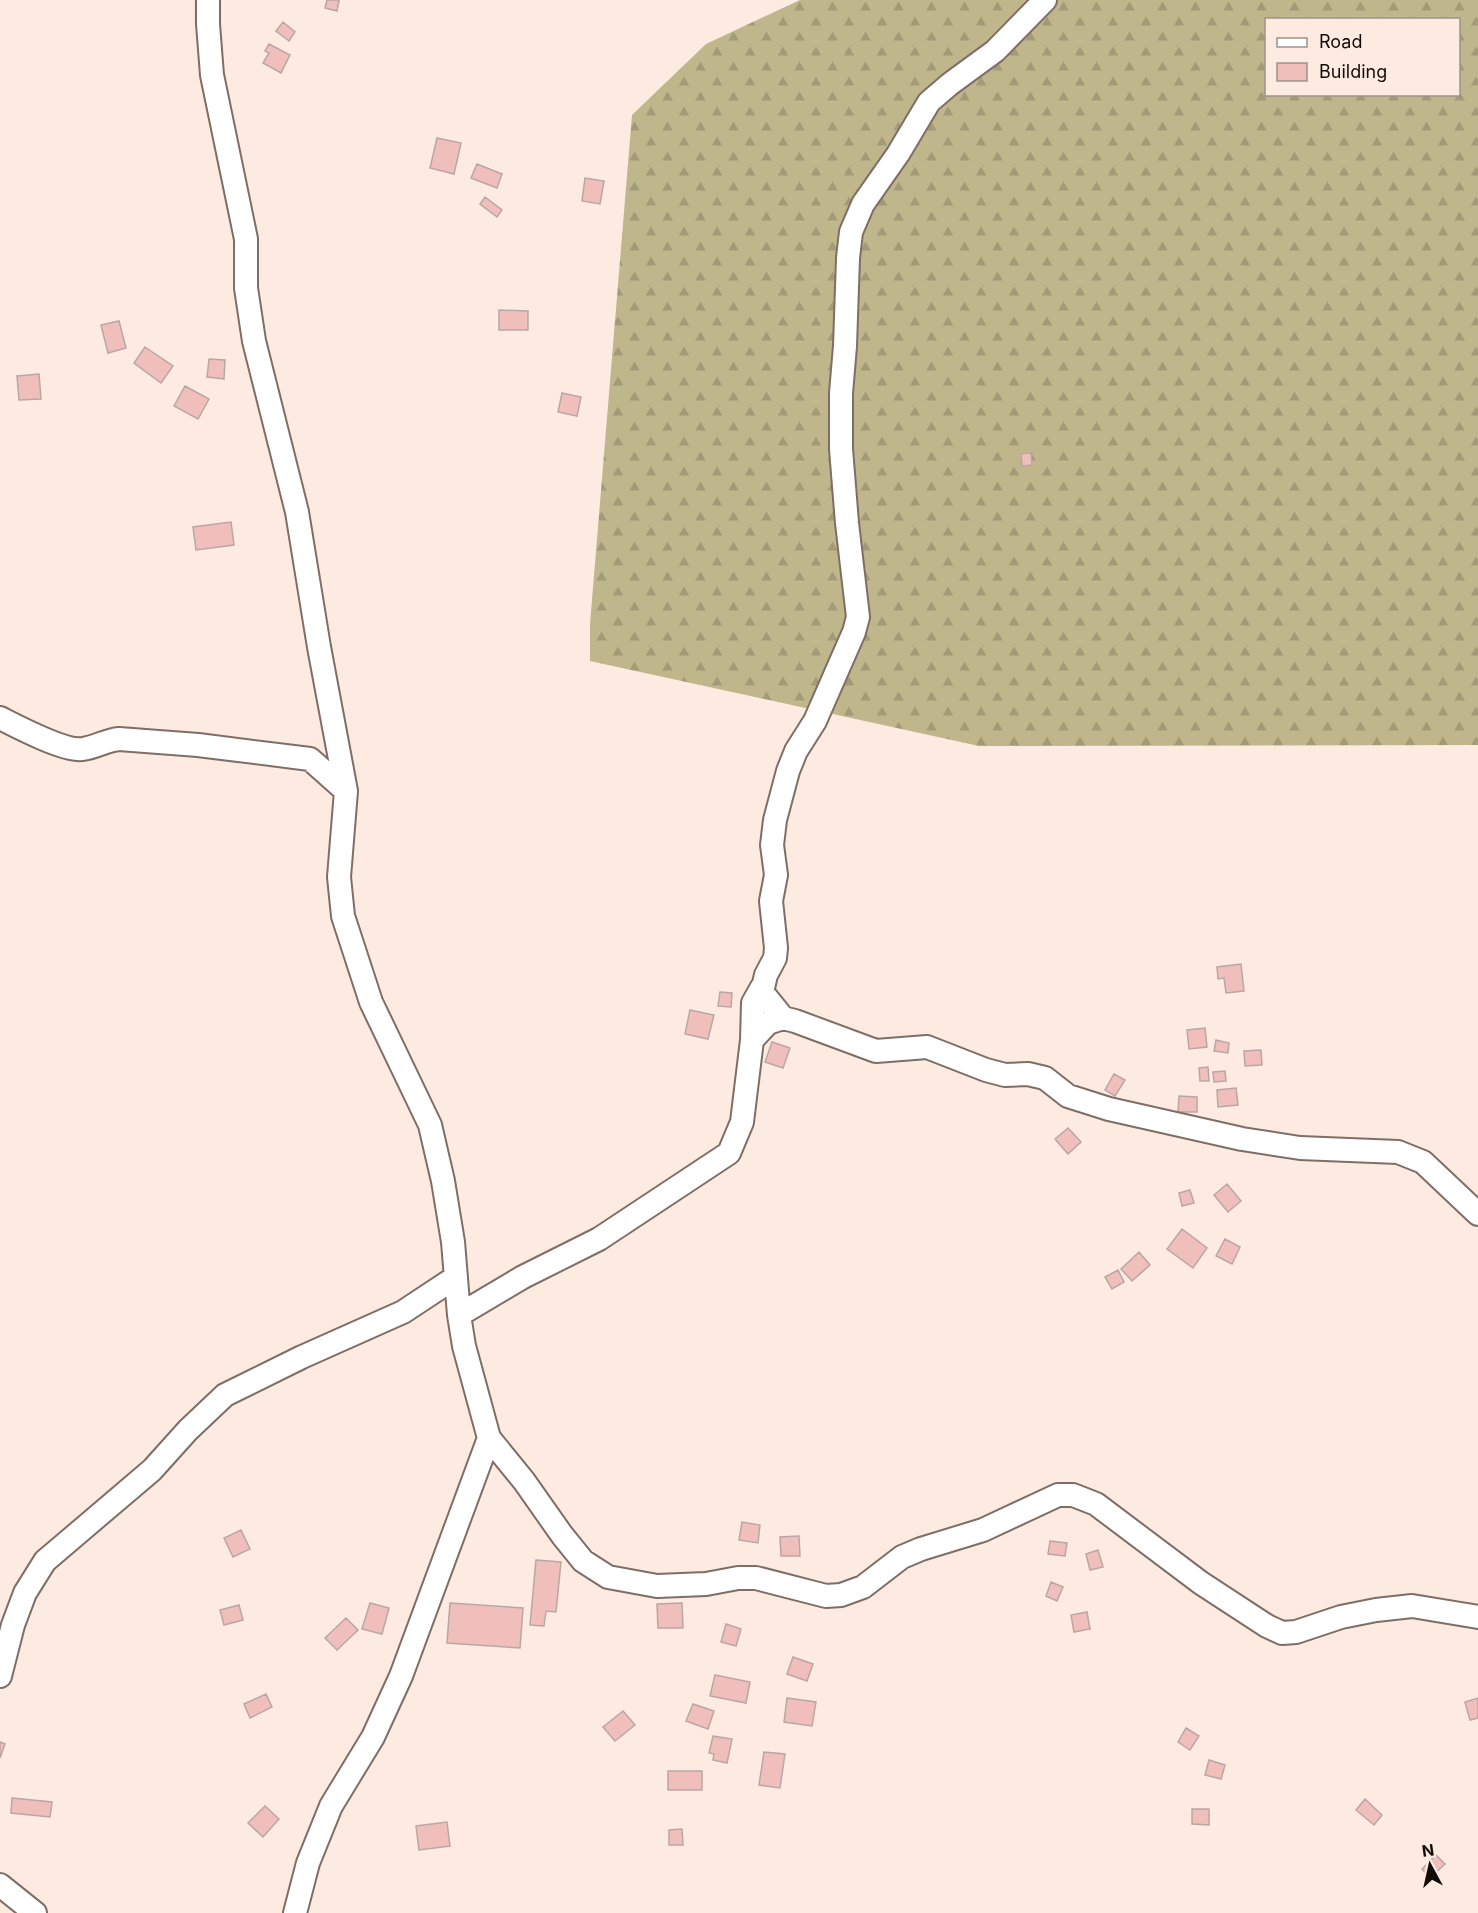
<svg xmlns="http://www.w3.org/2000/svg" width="1478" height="1913" viewBox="0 0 1478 1913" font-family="Inter,sans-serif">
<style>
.forest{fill:url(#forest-firs);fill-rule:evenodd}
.building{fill:#f1bfbb;stroke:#baa6a4;stroke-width:1.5}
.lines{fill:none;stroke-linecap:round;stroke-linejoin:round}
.minor-casing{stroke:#7e6e66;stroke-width:26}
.minor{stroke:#fff;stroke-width:22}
</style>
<defs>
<pattern id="forest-firs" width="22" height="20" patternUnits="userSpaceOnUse" patternTransform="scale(1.5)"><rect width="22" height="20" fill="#bfb68c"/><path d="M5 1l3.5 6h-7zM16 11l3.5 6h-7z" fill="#a39b77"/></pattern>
</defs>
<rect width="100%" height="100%" fill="#fdebe2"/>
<path class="forest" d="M 800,0 L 1478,0 L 1478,745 L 979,746 L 590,661 L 590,624 L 632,115 L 706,44 ZM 1266,20 L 1458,20 L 1458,94 L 1266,94 Z"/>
<path class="building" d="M 327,0 L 339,0 L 337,11 L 325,8 Z
M 283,22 L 295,32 L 289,41 L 276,31 Z
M 269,44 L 290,55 L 281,73 L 263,63 L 269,53 L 265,51 Z
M 437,138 L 461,143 L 454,174 L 430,168 Z
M 477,164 L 502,174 L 497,188 L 471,178 Z
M 585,178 L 604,181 L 600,204 L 582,201 Z
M 485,197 L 502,210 L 497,217 L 480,204 Z
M 499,310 L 528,311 L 528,330 L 499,330 Z
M 119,321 L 126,348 L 108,353 L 101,325 Z
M 145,347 L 173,366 L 161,383 L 134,363 Z
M 209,359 L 225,360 L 224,379 L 207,377 Z
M 39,374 L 41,399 L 19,400 L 17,376 Z
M 185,386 L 209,399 L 198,419 L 174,406 Z
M 562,393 L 581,397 L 577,416 L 558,412 Z
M 1031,453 L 1032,465 L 1022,466 L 1021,454 Z
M 231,522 L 234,545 L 196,550 L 193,527 Z
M 1241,964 L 1244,991 L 1226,993 L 1224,978 L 1218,979 L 1217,967 Z
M 720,992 L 732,993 L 731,1007 L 718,1006 Z
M 690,1010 L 714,1015 L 708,1039 L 685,1034 Z
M 1205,1028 L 1207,1047 L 1189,1049 L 1187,1030 Z
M 1216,1040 L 1229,1043 L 1228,1053 L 1214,1051 Z
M 772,1042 L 790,1048 L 783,1068 L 765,1062 Z
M 1261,1050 L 1262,1065 L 1245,1066 L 1244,1051 Z
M 1208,1067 L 1209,1081 L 1200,1081 L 1199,1068 Z
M 1225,1071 L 1226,1081 L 1214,1082 L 1213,1072 Z
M 1114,1074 L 1125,1080 L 1115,1096 L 1105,1090 Z
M 1236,1088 L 1238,1105 L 1218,1107 L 1217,1090 Z
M 1179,1096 L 1197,1097 L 1197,1112 L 1178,1112 Z
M 1068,1128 L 1081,1142 L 1068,1154 L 1055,1139 Z
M 1227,1184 L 1241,1201 L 1228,1212 L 1214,1195 Z
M 1190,1190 L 1194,1203 L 1182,1206 L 1179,1193 Z
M 1182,1229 L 1207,1248 L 1193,1268 L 1167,1249 Z
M 1225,1239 L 1240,1247 L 1232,1264 L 1216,1256 Z
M 1139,1252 L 1150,1265 L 1132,1281 L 1121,1269 Z
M 1118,1270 L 1124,1282 L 1112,1289 L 1105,1277 Z
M 742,1522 L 760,1525 L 758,1543 L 739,1540 Z
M 241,1530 L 250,1549 L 233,1557 L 224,1538 Z
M 799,1536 L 800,1556 L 781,1556 L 780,1537 Z
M 1050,1541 L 1067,1543 L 1065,1556 L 1048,1554 Z
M 1098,1550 L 1103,1567 L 1090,1570 L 1086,1554 Z
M 536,1560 L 561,1562 L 556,1612 L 546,1611 L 544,1626 L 530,1625 Z
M 1051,1582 L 1063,1587 L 1057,1601 L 1046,1596 Z
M 370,1603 L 389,1608 L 382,1634 L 362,1629 Z
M 450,1603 L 523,1608 L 520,1648 L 447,1643 Z
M 682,1603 L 683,1628 L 658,1628 L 657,1604 Z
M 239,1605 L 243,1620 L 224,1625 L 220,1610 Z
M 1087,1612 L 1090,1629 L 1074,1632 L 1071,1615 Z
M 346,1618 L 358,1630 L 337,1650 L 325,1638 Z
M 726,1624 L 741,1629 L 736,1646 L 721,1642 Z
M 793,1657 L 813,1664 L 807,1681 L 787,1674 Z
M 715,1675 L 750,1682 L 746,1703 L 710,1696 Z
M 266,1694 L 272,1707 L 250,1718 L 244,1704 Z
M 787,1698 L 816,1702 L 812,1726 L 784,1722 Z
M 1478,1698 L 1478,1718 L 1470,1720 L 1465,1702 Z
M 693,1704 L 714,1711 L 708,1729 L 686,1721 Z
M 623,1711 L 635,1725 L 615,1741 L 603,1727 Z
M 1186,1728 L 1199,1736 L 1190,1750 L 1178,1742 Z
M 713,1736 L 732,1739 L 727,1763 L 713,1760 L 714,1754 L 709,1753 Z
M 0,1742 L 5,1744 L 0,1758 Z
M 764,1752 L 785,1754 L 780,1788 L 759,1785 Z
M 1209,1760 L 1225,1765 L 1221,1779 L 1205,1775 Z
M 668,1771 L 702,1771 L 702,1790 L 668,1790 Z
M 12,1798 L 52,1802 L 50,1817 L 11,1813 Z
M 1365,1799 L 1382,1815 L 1374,1825 L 1356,1810 Z
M 265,1806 L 279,1819 L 263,1837 L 248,1823 Z
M 1192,1809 L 1209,1809 L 1209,1825 L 1192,1824 Z
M 447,1822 L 450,1846 L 419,1850 L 416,1826 Z
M 682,1829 L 683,1845 L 669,1845 L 669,1830 Z
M 1436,1855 L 1445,1864 L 1430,1878 L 1422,1869 Z"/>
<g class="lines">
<g class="minor-casing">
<path id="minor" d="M 208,0 L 208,24 L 212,75 L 246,239 L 246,288 L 254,341 L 297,512 L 319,647 L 346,791 L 339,877 L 343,916 L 371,1002 L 430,1125 L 443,1181 L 453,1242 L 459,1315 L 464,1346 L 489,1438 L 524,1481 L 562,1535 L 583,1561 L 608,1577 L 657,1586 L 706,1584 L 738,1578 L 756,1578 L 826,1596 L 841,1595 L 863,1587 L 902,1557 L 921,1549 L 983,1530 L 1058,1495 L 1073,1495 L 1096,1504 L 1201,1583 L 1267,1626 L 1282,1633 L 1296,1632 L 1341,1617 L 1376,1610 L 1412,1606 L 1478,1617
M 0,718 C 18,727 65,752 83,749 C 96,747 107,740 119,739 L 198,745 L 310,759 L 346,791
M 783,1018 L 762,992 L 766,975 L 775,958 L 776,948 L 771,901 L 776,875 L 772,845 L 775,820 L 788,771 L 796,751 L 815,721 L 854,632 L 858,617 L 847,523 L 841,449 L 841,393 L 845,346 L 848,258 L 851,232 L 863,204 L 898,154 L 929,102 L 950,84 L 995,51 L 1045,0
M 752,1040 L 753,1003 L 762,987
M 459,1315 L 523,1277 L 599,1239 L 729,1153 L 742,1122 L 752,1040 L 768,1023 L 783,1018 L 795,1021 L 876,1051 L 927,1047 L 986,1070 L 1005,1075 L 1028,1074 L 1045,1078 L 1068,1096 L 1109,1109 L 1242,1139 L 1300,1148 L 1398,1152 L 1423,1162 L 1478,1214
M 0,1676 L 13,1625 L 25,1593 L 45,1561 L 152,1470 L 188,1430 L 225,1395 L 302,1357 L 403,1312 L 456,1277
M 0,1885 L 35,1913
M 295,1913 L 308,1863 L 331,1806 L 373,1737 L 401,1676 L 489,1438"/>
</g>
<use href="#minor" class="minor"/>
</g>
<rect x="1265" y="18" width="195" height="78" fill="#fdebe2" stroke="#9f928b" stroke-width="1.5"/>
<rect x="1277" y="38" width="30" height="9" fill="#ffffff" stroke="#9f928b" stroke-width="1.5"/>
<text x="1319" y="48" font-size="18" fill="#120c09">Road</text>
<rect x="1277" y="63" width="30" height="18" fill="#f1bfbb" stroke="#9f928b" stroke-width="1.5"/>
<text x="1319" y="78" font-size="18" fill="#120c09">Building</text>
<g transform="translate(1430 1865) rotate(352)" stroke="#fdebe2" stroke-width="4.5" paint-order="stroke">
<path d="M0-4.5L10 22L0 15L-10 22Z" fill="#120c09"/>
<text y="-9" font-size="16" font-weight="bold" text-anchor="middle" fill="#120c09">N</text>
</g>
</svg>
